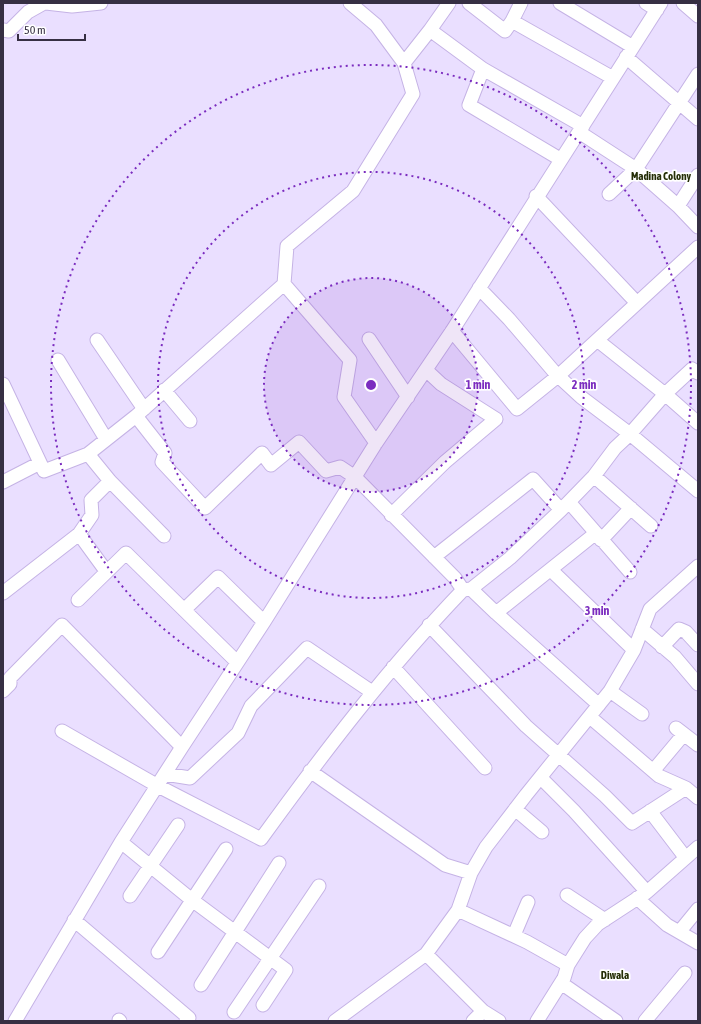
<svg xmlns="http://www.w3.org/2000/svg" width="701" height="1024" viewBox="0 0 701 1024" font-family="'Asap Condensed',sans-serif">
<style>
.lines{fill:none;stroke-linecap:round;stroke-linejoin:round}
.minor-casing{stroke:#c5b3e5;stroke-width:15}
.minor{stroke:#fff;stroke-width:13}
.ring{fill:none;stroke:#7b2cbf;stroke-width:2;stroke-dasharray:2 4}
.labels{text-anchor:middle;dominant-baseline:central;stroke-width:3.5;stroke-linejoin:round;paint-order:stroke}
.neighbourhood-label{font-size:11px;font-weight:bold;fill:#252e07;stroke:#fff}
.centre{fill:#7b2cbf;stroke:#fff;stroke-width:2}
.ring-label{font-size:12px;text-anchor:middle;font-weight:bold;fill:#7b2cbf;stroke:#fff;stroke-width:3.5;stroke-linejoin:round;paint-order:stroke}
</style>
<rect width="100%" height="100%" fill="#eadfff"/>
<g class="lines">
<g class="minor-casing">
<path id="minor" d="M 46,3 L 72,6
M 72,3 L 72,6 L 101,3
M 350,3 L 376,25 L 404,63 L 413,94 L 353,191 L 287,246 L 284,284 L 350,360 L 344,397 L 376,443
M 469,3 L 505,31 L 512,21 L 613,78
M 560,3 L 633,47
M 646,3 L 657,10
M 683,3 L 698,16
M 512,21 L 521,3
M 3,30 L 9,31 L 28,12 L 44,3
M 430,30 L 449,3
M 626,57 L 698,119
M 404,63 L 430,30 L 483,69 L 583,126
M 483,69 L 469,105 L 560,159
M 579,132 L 636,169 L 678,206 L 698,227
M 609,194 L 636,169 L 698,74
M 536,196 L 637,303
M 678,206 L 698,175
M 479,288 L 509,319 L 556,374 L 581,397 L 630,434 L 698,491
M 452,331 L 517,409 L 558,376 L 698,247
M 369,339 L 408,397
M 97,340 L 144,409
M 597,340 L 665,394 L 698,423
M 58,360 L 106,439
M 3,384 L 44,471 L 88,454 L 136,416 L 284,284
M 164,390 L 190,421
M 136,416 L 165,453 L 162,462 L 205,508 L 262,453 L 271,465 L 299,442 L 326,471 L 340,467 L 355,477 L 455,578 L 463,590
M 88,454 L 110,481 L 164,536
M 594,476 L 651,526
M 3,482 L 40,463
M 569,502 L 630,572
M 391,515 L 445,462 L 496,419 L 441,384 L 426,370
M 601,540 L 631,508
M 434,557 L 533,479 L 561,510
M 551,570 L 634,650
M 106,571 L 79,534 L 92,515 L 91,500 L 110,481
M 471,589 L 496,613 L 596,533
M 3,593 L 79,534
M 78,600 L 126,553 L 237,662
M 184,610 L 218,577 L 264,622
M 496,613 L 599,705
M 429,625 L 526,726 L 605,796 L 632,823 L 686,788
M 642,629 L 675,657 L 698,684
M 662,647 L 679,629 L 686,632 L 698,645
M 393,667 L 485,768
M 3,691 L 10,684 L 10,678 L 62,625 L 182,747
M 610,691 L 642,714
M 590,717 L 659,776 L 686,788 L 698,798
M 676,728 L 698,745
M 62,731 L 158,786 L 261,839 C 324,752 389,667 463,590 L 471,589 L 510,558 L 561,510 L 594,476 L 615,448 L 630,434 L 665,394 L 692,369 L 698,373
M 310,771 L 445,865 L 471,873
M 653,771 L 684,734
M 165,774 L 190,778 L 238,733 L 251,706 L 307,648 L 372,692
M 541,778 L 574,811 L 647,892
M 515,809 L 542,832
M 650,811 L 685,857
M 121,842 L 192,900 L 286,970 L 263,1005
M 567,895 L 605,920
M 130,896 L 178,825
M 637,898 L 667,925 L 698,943
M 458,910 L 527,942 L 568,965
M 74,920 L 189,1018 L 186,1021
M 680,931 L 698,909
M 514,935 L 528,902
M 158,952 L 226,849
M 426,954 L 483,1011 L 499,1021
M 561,983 L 616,1021
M 201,985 L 279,863
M 234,1012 L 319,886
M 119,1020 L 120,1021
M 15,1021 L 121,842 L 182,747 L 264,622 L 376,443 L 452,331 L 661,3
M 335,1021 L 426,954 L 458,910 L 471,873 L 486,847 L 526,795 L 610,691 L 634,650 L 650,609 L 698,566
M 473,1021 L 483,1011
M 537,1021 L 564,978 L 568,965 L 585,938 L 598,924 L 647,892 L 698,847
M 645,1021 L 685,973"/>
</g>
<use href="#minor" class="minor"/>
</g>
<circle cx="371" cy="385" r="107" fill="#7b2cbf" fill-opacity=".12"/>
<g class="ring">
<circle cx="371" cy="385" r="107"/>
<circle cx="371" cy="385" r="213"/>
<circle cx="371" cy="385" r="320"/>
</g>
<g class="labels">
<g class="neighbourhood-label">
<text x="661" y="176">Madina Colony</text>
<text x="615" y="975">Diwala</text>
</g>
</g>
<circle cx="371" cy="385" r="6" class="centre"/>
<g class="ring-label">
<text x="478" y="389">1 min</text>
<text x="584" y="389">2 min</text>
<text x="597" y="615">3 min</text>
</g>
<rect width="701" height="1024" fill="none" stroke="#362f43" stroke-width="8"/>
<path d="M18 34v6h67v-6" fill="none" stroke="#362f43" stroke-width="2"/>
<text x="24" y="34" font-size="12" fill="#362f43" stroke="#ffffff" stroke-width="3" paint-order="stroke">50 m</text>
</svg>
